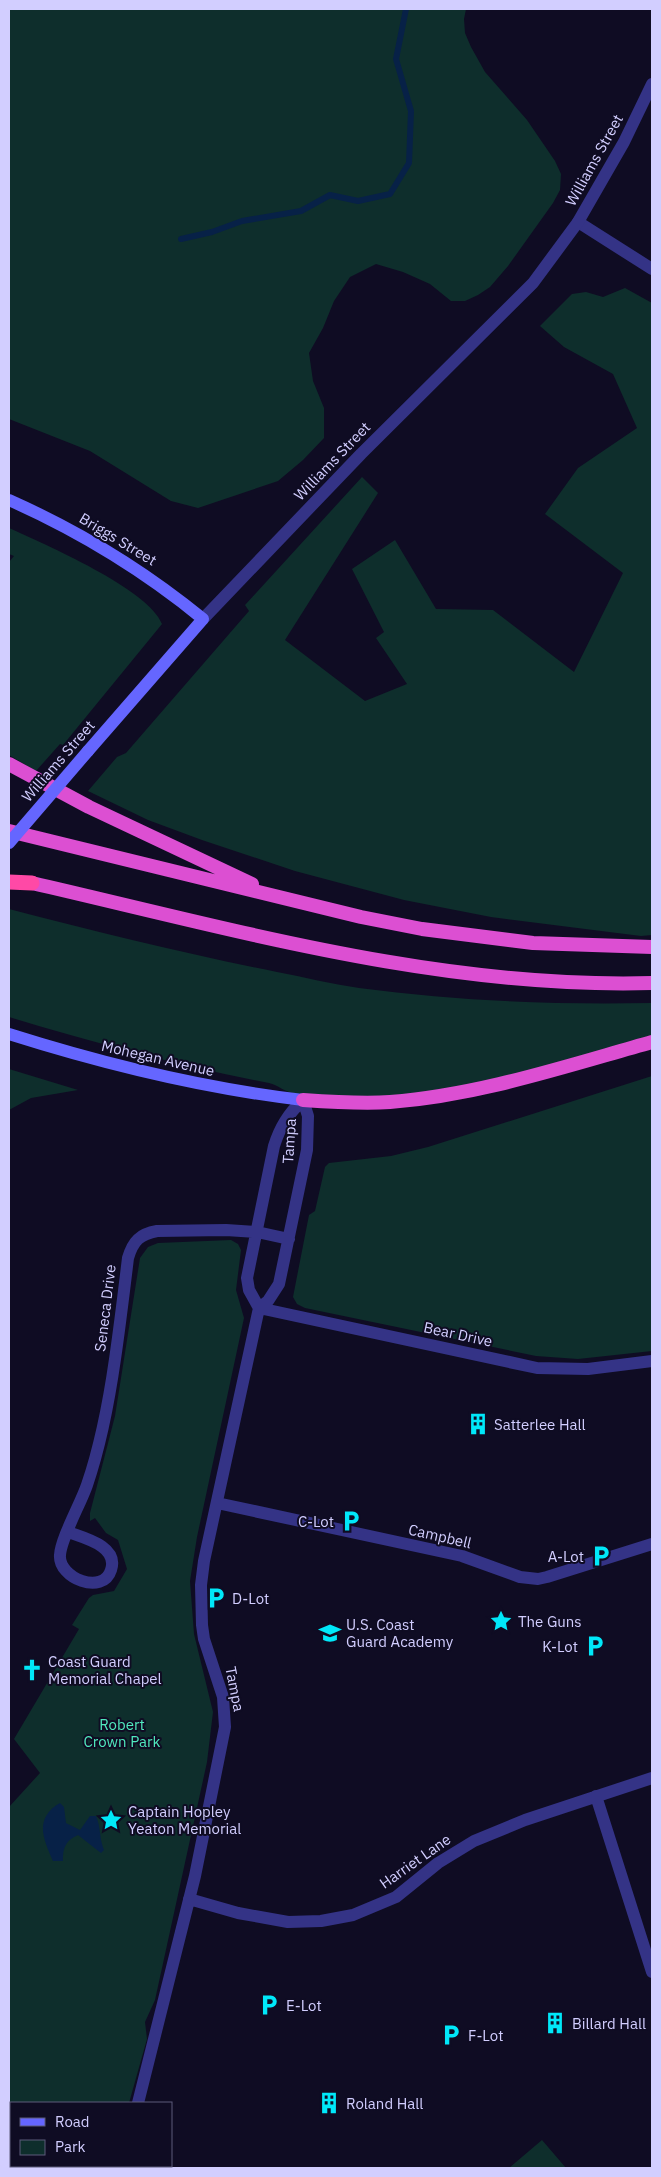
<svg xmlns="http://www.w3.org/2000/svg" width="661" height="2177" viewBox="0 0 661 2177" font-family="'IBM Plex Sans',sans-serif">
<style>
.green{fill:#0e2e2c}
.water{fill:#072147}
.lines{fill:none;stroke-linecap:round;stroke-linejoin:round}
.stream{stroke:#072147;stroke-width:6}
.minor{stroke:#343386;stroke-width:12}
.tertiary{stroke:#343386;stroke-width:12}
.secondary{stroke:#6566ff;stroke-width:12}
.trunk{stroke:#dc4fd2;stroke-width:14}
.motorway{stroke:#ff49a6;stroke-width:15}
.secondary-bridge{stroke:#6566ff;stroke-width:12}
.labels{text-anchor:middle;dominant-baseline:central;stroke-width:4;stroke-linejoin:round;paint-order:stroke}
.street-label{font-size:15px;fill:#d2ceff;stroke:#0f0c23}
.poi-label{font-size:15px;fill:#d2ceff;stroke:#0f0c23;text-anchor:start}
.park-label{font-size:15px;fill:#50e9be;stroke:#0f0c23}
</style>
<rect width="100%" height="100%" fill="#0f0c23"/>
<path class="green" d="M 9,9 L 466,9 L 464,19 L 465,33 L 471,47 L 485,72 L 527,120 L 555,161 L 561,174 L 560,190 L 553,203 L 508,266 L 490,287 L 478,295 L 465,301 L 451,301 L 430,284 L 403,272 L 376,264 L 350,277 L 334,301 L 323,328 L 309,353 L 313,381 L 324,408 L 324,438 L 303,460 L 278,481 L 198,508 L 171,501 L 90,451 L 9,419 Z
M 625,288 L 652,303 L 652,935 L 641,936 L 491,917 L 404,900 L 295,871 L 202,840 L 148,820 L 88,791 L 117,757 L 126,753 L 249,611 L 245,605 L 362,477 L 378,493 L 285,640 L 365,701 L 407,684 L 376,638 L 384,632 L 352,569 L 395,540 L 436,609 L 493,610 L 574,672 L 623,573 L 545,514 L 578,468 L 637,428 L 613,374 L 564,347 L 540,326 L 572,294 L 586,292 L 603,297 Z
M 9,528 C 44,544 149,589 162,624 L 63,745 L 60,744 L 36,771 L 9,755 L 9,562 L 14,556 L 9,554 Z
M 9,909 C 98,932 187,954 277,972 C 304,977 331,984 359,988 C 456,1001 554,1005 652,1003 L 652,1036 C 560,1061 457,1099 361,1099 C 339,1099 314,1097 293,1093 C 285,1092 278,1085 269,1083 C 181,1066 95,1043 9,1017 Z
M 9,1069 L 78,1090 L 31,1098 L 9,1110 Z
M 652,1076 L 652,1351 L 578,1359 L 536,1356 L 305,1308 L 297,1304 L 293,1297 L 309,1215 L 315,1211 L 325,1167 L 329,1163 L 391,1156 L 428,1147 Z
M 231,1240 L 238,1244 L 241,1250 L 236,1290 L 244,1318 L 197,1537 L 190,1581 L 194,1634 L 213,1712 L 207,1762 L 155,2000 L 145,2022 L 147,2039 L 129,2103 L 11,2103 L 11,2166 L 110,2166 L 110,2168 L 9,2168 L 9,1807 L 40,1773 L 14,1739 L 79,1629 L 72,1625 L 89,1598 L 93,1595 L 114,1591 L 127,1569 L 118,1540 L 106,1533 L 95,1518 L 90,1521 L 90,1513 L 115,1416 L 140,1258 L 148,1247 L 158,1243 Z
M 542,2140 L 566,2168 L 509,2168 Z"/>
<path class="water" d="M 60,1803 L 64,1807 L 66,1823 L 80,1830 L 90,1816 L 96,1816 C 101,1827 99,1838 104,1850 L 101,1853 L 78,1835 C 65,1841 63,1848 63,1861 L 53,1861 C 43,1838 34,1818 60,1803 Z"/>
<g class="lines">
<path class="stream" d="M 181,239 L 212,232 L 242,221 L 301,211 L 330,195 L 358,201 L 390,194 L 409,163 L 411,111 L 396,59 L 406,9"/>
<path class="minor" d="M 578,222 L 652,269
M 259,1308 L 537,1368 L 588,1369 L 652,1361
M 217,1503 L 462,1556 L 520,1577 L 538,1579 L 547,1577 L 652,1544
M 68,1532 C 84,1538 119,1546 111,1570 C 103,1596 58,1578 60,1555 C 61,1538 81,1503 87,1485 C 101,1444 109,1401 115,1359 C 120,1325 124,1291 128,1258 C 133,1241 140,1234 157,1231 L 226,1230 L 257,1232 L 289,1239
M 596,1796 L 652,1972
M 189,1899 L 238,1913 L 288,1922 L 321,1921 L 353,1915 L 396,1897 L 438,1863 L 474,1841 L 525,1820 L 652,1778
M 138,2103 L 195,1876 L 225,1727 L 223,1697 L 204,1639 L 202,1625 L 201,1585 L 204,1561 L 259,1308 L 268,1301 L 279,1284 L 307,1150 L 308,1116 L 303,1100 C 288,1114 280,1127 274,1146 L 247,1278 L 249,1290 L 259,1308
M 118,2168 L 119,2166"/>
<path class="tertiary" d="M 203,619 L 361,454 L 533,283 L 578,222 L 624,142 L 652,84"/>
<path class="secondary" d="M 9,500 C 81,532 142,569 203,619 L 88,751
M 9,1034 C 107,1065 201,1088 303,1100"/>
<path class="trunk" d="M 9,764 L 89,807 L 252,884
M 9,831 L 361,917 L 422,929 L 533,943 L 652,947
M 32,883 C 236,930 441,989 652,983
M 303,1100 C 332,1102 361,1104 390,1102 C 480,1095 566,1066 652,1042"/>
<path class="motorway" d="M 9,882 L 32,883"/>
<path class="secondary-bridge" d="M 9,843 L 88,751"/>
</g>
<defs>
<g id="building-bare" transform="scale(1.725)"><path d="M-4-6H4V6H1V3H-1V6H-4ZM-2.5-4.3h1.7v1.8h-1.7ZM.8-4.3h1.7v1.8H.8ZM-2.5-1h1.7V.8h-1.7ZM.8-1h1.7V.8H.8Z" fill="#00e8f9" stroke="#0f0c23" stroke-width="2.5" paint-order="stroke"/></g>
<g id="parking-bare" transform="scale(1.725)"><path d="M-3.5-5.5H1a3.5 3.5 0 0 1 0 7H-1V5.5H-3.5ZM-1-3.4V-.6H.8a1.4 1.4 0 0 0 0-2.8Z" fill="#00e8f9" stroke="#0f0c23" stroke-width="2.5" paint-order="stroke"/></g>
<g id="sight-bare" transform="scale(1.725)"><path d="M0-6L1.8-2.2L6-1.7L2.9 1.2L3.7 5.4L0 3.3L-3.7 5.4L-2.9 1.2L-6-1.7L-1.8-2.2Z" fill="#00e8f9" stroke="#0f0c23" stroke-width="2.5" paint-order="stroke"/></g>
<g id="university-bare" transform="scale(1.725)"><path d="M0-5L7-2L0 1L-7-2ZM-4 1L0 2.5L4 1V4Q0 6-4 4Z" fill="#00e8f9" stroke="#0f0c23" stroke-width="2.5" paint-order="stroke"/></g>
<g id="church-bare" transform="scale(1.725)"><path d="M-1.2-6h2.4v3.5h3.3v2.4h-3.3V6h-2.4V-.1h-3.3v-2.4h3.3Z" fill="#00e8f9" stroke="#0f0c23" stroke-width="2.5" paint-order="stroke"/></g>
</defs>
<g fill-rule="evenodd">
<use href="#building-bare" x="478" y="1424"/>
<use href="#parking-bare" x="351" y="1521"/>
<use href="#parking-bare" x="601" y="1556"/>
<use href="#parking-bare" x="216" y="1598"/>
<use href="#sight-bare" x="501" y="1621"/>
<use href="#university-bare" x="330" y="1633"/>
<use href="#parking-bare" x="595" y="1646"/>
<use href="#church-bare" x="32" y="1670"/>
<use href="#sight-bare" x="111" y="1820"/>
<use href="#parking-bare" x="269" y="2005"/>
<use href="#building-bare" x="555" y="2023"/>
<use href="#parking-bare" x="451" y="2035"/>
<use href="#building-bare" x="329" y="2103"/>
</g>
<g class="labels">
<g class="street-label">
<text transform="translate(594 160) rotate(-61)">Williams Street</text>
<text transform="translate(332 461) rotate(-46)">Williams Street</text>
<text transform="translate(118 539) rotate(31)">Briggs Street</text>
<text transform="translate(58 761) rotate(-49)">Williams Street</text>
<text transform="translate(158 1058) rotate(13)">Mohegan Avenue</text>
<text transform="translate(289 1141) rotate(-86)">Tampa</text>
<text transform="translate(105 1308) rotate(-83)">Seneca Drive</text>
<text transform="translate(458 1334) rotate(12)">Bear Drive</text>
<text transform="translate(440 1536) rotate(13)">Campbell</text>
<text transform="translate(235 1689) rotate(79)">Tampa</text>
<text transform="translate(415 1861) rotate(-35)">Harriet Lane</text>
</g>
<g class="poi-label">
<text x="494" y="1424">Satterlee Hall</text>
<text x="334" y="1521" text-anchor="end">C-Lot</text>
<text x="584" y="1556" text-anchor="end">A-Lot</text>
<text x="232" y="1598">D-Lot</text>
<text x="518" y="1621">The Guns</text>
<text x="346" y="1624">U.S. Coast<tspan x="346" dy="17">Guard Academy</tspan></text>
<text x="578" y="1646" text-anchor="end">K-Lot</text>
<text x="48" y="1661">Coast Guard<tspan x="48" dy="17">Memorial Chapel</tspan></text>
<text x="128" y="1811">Captain Hopley<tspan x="128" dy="17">Yeaton Memorial</tspan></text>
<text x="286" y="2005">E-Lot</text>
<text x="572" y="2023">Billard Hall</text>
<text x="468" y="2035">F-Lot</text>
<text x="346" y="2103">Roland Hall</text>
</g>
<g class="park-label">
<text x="122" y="1724">Robert<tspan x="122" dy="17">Crown Park</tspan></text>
</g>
</g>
<rect width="661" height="2177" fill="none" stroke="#d2ceff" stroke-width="20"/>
<rect x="10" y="2102" width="162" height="65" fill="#0f0c23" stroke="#5d5a7b"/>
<rect x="20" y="2118" width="25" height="8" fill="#6566ff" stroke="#5d5a7b"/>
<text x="55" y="2127" font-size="15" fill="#d2ceff">Road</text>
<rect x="20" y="2140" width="25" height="15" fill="#0e2e2c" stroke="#5d5a7b"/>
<text x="55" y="2152" font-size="15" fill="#d2ceff">Park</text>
</svg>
